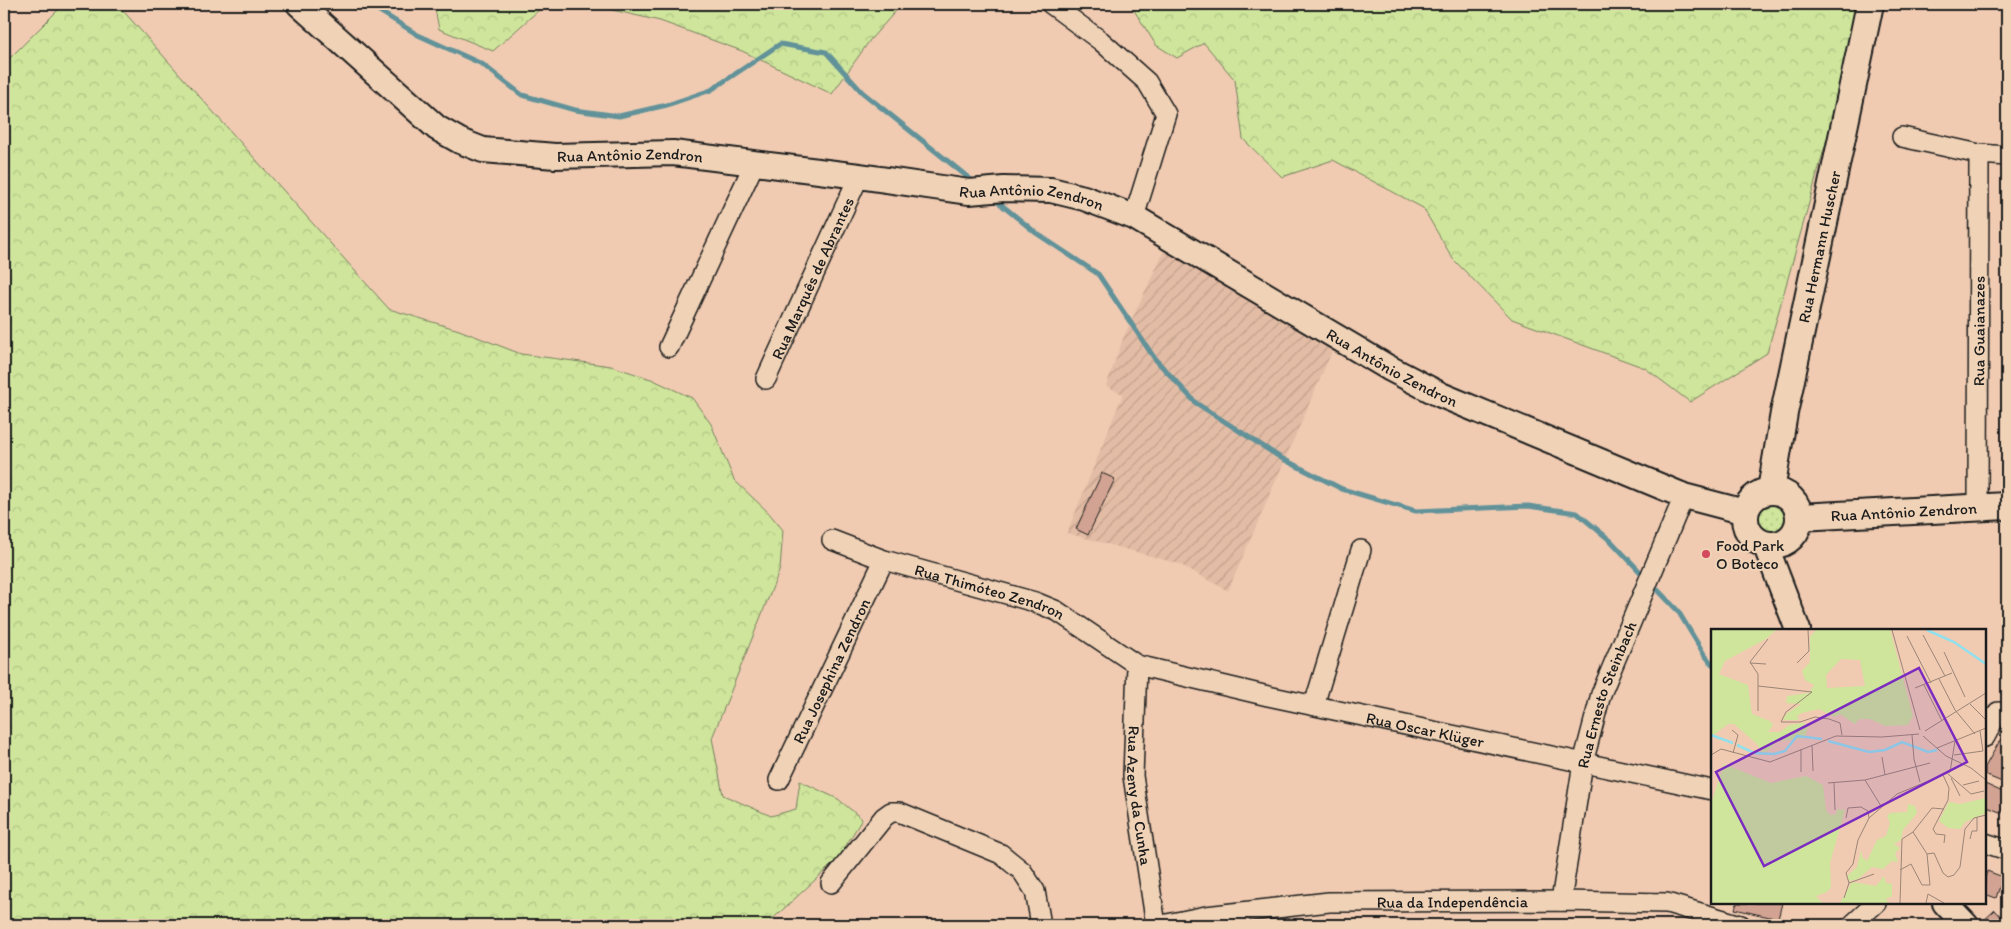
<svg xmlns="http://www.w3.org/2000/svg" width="2011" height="929" viewBox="0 0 2011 929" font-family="Itim,sans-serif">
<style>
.industrial{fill:url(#industrial-furrows)}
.grass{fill:url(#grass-dots);stroke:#75805c}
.forest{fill:url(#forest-crowns);stroke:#75805c}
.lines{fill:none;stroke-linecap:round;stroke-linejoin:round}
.stream{stroke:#629299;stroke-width:5}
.building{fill:#d2a392;stroke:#1c1c1c}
.minor-casing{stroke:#1c1c1c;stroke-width:22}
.tertiary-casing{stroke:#1c1c1c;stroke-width:28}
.secondary-casing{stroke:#1c1c1c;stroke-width:30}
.minor{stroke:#f0d3b7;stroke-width:19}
.tertiary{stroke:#f0d3b7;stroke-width:24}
.secondary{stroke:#f0d3b7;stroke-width:26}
.poi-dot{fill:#d1495b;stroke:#f0d3b7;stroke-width:2}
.labels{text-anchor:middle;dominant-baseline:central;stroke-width:4;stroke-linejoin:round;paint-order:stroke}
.street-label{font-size:16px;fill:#1c1c1c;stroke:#f0d3b7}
.poi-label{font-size:16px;fill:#1c1c1c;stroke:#f0d3b7;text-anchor:start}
.inset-river{fill:none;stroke:#90e0ed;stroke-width:2.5}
.inset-road{fill:none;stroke:#9b8576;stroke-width:1}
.view{fill:#7b2cbf;fill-opacity:0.15;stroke:#7b2cbf;stroke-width:2.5}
.inset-edge{fill:none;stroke:#1c1c1c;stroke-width:2.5}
</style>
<defs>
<pattern id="industrial-furrows" width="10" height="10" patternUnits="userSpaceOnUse" patternTransform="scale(1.25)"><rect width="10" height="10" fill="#e3bca5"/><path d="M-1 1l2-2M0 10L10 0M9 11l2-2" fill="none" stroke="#c2a18d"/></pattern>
<pattern id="grass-dots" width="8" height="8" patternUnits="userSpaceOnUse" patternTransform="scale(1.25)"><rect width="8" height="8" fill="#cee59b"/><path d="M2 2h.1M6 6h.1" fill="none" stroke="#b0c485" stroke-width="1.8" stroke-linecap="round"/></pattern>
<pattern id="forest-crowns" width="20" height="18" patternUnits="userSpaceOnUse" patternTransform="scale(1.25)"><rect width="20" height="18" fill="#cee59b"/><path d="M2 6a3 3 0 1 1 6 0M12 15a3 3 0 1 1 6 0" fill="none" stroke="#b0c485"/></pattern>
</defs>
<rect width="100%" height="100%" fill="#f0cbb2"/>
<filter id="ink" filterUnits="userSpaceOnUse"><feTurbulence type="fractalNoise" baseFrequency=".02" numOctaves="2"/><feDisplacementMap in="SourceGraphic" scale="10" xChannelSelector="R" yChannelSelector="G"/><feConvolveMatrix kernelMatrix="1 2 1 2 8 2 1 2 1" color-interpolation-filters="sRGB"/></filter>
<g filter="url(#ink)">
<path class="industrial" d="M 1165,249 L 1333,349 L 1228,591 L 1179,564 L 1067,533 L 1123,394 L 1106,386 L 1124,336 Z"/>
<path class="grass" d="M1754 518a18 18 0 1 1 36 0a18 18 0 1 1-36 0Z"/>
<path class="forest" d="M 64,4 L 117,4 L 389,309 L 459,330 L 521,354 L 611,366 L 651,379 L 692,398 L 711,424 L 734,480 L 768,512 L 783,530 L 780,569 L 712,738 L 723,795 L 771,816 L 796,809 L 800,781 L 838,799 L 862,819 L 838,859 L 766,925 L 4,925 L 4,64 Z
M 434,4 L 902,4 L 870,40 L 832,94 L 742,51 L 660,21 L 604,8 L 540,9 L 493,51 L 439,29 Z
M 1130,4 L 1861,4 L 1860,21 L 1767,353 L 1690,402 L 1645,368 L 1512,319 L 1453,259 L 1423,208 L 1333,160 L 1282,177 L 1243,139 L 1235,80 L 1204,43 L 1177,58 L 1156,45 Z"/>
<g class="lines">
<path class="stream" d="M 368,4 L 418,35 L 482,64 L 522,95 L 575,110 L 619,116 L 667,105 L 711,90 L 780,44 L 826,52 L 862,92 L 975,183
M 993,198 L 1036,233 L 1098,274 L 1155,359 L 1196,403 L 1281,458 L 1342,489 L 1416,511 L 1528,506 L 1577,513 L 1611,541 L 1645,577
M 1651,583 L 1678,611 L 1704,654 L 1712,664"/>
</g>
<path class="building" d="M 1102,473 L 1115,479 L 1088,535 L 1076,529 Z
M 2007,728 L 2007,753 L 2002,782 L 1985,775 L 1985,767 Z
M 1985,784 L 2007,794 L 2007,800 L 2002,813 L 1985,806 Z
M 1987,871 L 2003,877 L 1996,898 L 1985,894 L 1985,878 Z
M 1737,903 L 1782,903 L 1778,919 L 1735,909 Z
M 1995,910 L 2005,921 L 2001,925 L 1985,925 L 1982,922 Z"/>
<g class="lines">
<g class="minor-casing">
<g id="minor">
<path d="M 1051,4 L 1101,41 L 1147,82 L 1166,114 L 1134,217"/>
<path d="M 1902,137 L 1979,154 L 2007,156"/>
<path d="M 669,347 L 755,162"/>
<path id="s1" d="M 766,379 L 859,176"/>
<path id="s2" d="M 1978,509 L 1979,154"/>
<path id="s3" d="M 832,540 L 884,560 L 1035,602 L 1057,611 L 1137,665 L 1268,696 L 1712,790"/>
<path id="s4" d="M 1137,665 L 1133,776 L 1156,925"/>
<path d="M 1314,705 L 1361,550"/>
<path d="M 1985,737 L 1998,712"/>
<path id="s5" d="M 779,780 L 884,560"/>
<path d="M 1985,843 L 2007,850"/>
<path d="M 831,883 L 884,817 L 891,812 L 899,812 L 1001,854 L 1022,871 L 1035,891 L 1040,919 L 1038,925"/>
<path id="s6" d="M 1561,901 L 1583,763 L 1601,694 L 1684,496"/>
<path id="s7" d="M 1162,925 L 1206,916 L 1329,902 L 1561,901 L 1667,903 L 1741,925"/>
<path d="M 1852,925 L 1876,903"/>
</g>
</g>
<g class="tertiary-casing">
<g id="tertiary">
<path id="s8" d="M 299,4 L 437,128 L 460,141 L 483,150 L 555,156 L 673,153 L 859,176 L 969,192 L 1004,189 L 1051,190 L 1084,198 L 1134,217 L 1389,368 L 1441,395 L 1684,496 L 1745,512"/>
<path d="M 1765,544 L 1798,630"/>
<path d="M 1945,903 L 1966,925"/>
</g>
</g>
<g class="secondary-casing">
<g id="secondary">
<path id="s9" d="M 1771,490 L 1784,413 L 1870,4"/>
<circle cx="1772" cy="518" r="27"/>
<path id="s10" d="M 1800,517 L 2007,506"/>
</g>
</g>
<use href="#minor" class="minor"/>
<use href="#tertiary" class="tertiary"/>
<use href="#secondary" class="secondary"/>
</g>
</g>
<circle class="poi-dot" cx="1706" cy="554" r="5"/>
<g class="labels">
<g class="street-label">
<text stroke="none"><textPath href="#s8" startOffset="384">Rua Antônio Zendron</textPath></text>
<text stroke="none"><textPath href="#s8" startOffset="789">Rua Antônio Zendron</textPath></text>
<text stroke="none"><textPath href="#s9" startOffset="248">Rua Hermann Huscher</textPath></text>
<text stroke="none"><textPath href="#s1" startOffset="111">Rua Marquês de Abrantes</textPath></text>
<text stroke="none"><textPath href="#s2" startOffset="178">Rua Guaianazes</textPath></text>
<text stroke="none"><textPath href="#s8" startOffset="1194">Rua Antônio Zendron</textPath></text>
<text stroke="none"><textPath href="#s10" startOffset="104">Rua Antônio Zendron</textPath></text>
<text stroke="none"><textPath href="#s3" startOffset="166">Rua Thimóteo Zendron</textPath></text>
<text stroke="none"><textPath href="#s5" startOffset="121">Rua Josephina Zendron</textPath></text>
<text stroke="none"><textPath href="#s6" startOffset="212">Rua Ernesto Steinbach</textPath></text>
<text stroke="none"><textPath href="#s3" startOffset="628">Rua Oscar Klüger</textPath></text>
<text stroke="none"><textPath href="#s4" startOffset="131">Rua Azeny da Cunha</textPath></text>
<text stroke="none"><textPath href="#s7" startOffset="292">Rua da Independência</textPath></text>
</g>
<g class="poi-label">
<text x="1716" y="545">Food Park<tspan x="1716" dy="18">O Boteco</tspan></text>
</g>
</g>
<g transform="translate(1711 629)">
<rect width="275" height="275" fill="#f0cbb2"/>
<path d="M 275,169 L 275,184 L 254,193 L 249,200 L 237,199 L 228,192 L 238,173 L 249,175 Z" fill="#cee59b"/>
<path d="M 0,1 L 65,1 L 55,10 L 14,32 L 8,45 L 37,56 L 41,85 L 59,92 L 62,96 L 57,103 L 69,103 L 78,96 L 91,94 L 97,96 L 94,109 L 66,112 L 57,122 L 51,123 L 45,114 L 23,95 L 17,95 L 0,108 ZM 105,1 L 179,1 L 202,87 L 197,96 L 174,97 L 159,90 L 148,90 L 144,95 L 129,85 L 124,88 L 108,80 L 91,84 L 86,87 L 88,91 L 72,91 L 75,85 L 90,75 L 75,74 L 76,67 L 98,64 L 103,56 L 94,51 L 91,42 L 99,33 L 99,8 ZM 130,30 L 149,31 L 154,57 L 116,59 L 115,46 ZM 13,135 L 60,154 L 95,147 L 112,156 L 115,181 L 119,186 L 125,185 L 126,180 L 134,181 L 119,234 L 120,258 L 116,263 L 105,267 L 111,274 L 0,274 L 0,175 ZM 197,175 L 204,177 L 206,184 L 192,201 L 190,211 L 183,215 L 189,219 L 184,224 L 187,233 L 181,232 L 172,240 L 161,238 L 147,250 L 138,252 L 136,247 L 146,238 L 150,221 L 151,228 L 156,232 L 166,211 L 175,207 L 179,194 L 176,187 L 179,184 L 196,183 ZM 173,247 L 175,254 L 181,255 L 181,267 L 175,270 L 178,274 L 129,274 L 141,253 L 165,257 Z" fill="#cee59b" fill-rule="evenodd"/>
<path d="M 254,176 L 254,185 L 238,187 L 237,178 Z" fill="#cee59b"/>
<path class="inset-river" d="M 216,1 L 243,13 L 275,35M 0,106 L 22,114M 117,112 L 158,123 L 174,121 L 191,113 L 217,123 L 226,121M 26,116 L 43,124 L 63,125 L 74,122 L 86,107 L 111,110"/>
<path class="inset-road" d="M 181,1 L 209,101M 212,6 L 234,47M 196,7 L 220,54M 57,10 L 39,33 L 47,45 L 47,57 L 101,63M 233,23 L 254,68M 39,34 L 55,35M 86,34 L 98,22 L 97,1M 228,50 L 244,81 L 264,105M 213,56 L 231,92M 47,57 L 47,82M 204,59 L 241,44M 101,63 L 75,83 L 70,93 L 89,93 L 104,88 L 118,90 L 129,94 L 131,106M 259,75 L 275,91M 21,101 L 27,106 L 22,124M 214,102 L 275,64M 201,106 L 203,130 L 209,153M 212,107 L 235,127 L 260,139 L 275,151M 101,116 L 102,142M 226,119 L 275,99M 90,120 L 90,143M 0,126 L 10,120 L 59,133 L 125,107 L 171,108 L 208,105M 243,126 L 272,122 L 269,102M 171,128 L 174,146M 237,145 L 260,165 L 273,162M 232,146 L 238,159 L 237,171 L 222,200 L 225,205 L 234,206 L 233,214M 240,149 L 249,167M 154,151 L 170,177M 117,154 L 154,151 L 219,134M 123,154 L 124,181M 252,156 L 268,152M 135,189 L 137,179 L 150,178 L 157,182 L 158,189M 259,210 L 261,202 L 266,202 L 266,188M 216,225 L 223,224 L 232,244 L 237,248 L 243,246 L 249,238 L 254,200 L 263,189 L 275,186M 189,241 L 200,235 L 211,256 L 219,256 L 216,225 L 202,203 L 221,179 L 233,180M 138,254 L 163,245M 133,269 L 138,254 L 135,244 L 142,235 L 147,211 L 158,189 L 186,165 L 239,143 L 244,112M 189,274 L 191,210 L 202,203M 215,274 L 217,265 L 233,274"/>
<path class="view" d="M 208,39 L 256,133 L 53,237 L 5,143 Z"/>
<rect width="275" height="275" class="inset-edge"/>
</g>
<rect width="2011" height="929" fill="none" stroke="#f0d3b7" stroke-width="20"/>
<rect x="10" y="10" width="1991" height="909" fill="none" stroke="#1c1c1c" stroke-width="2" filter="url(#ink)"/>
</svg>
